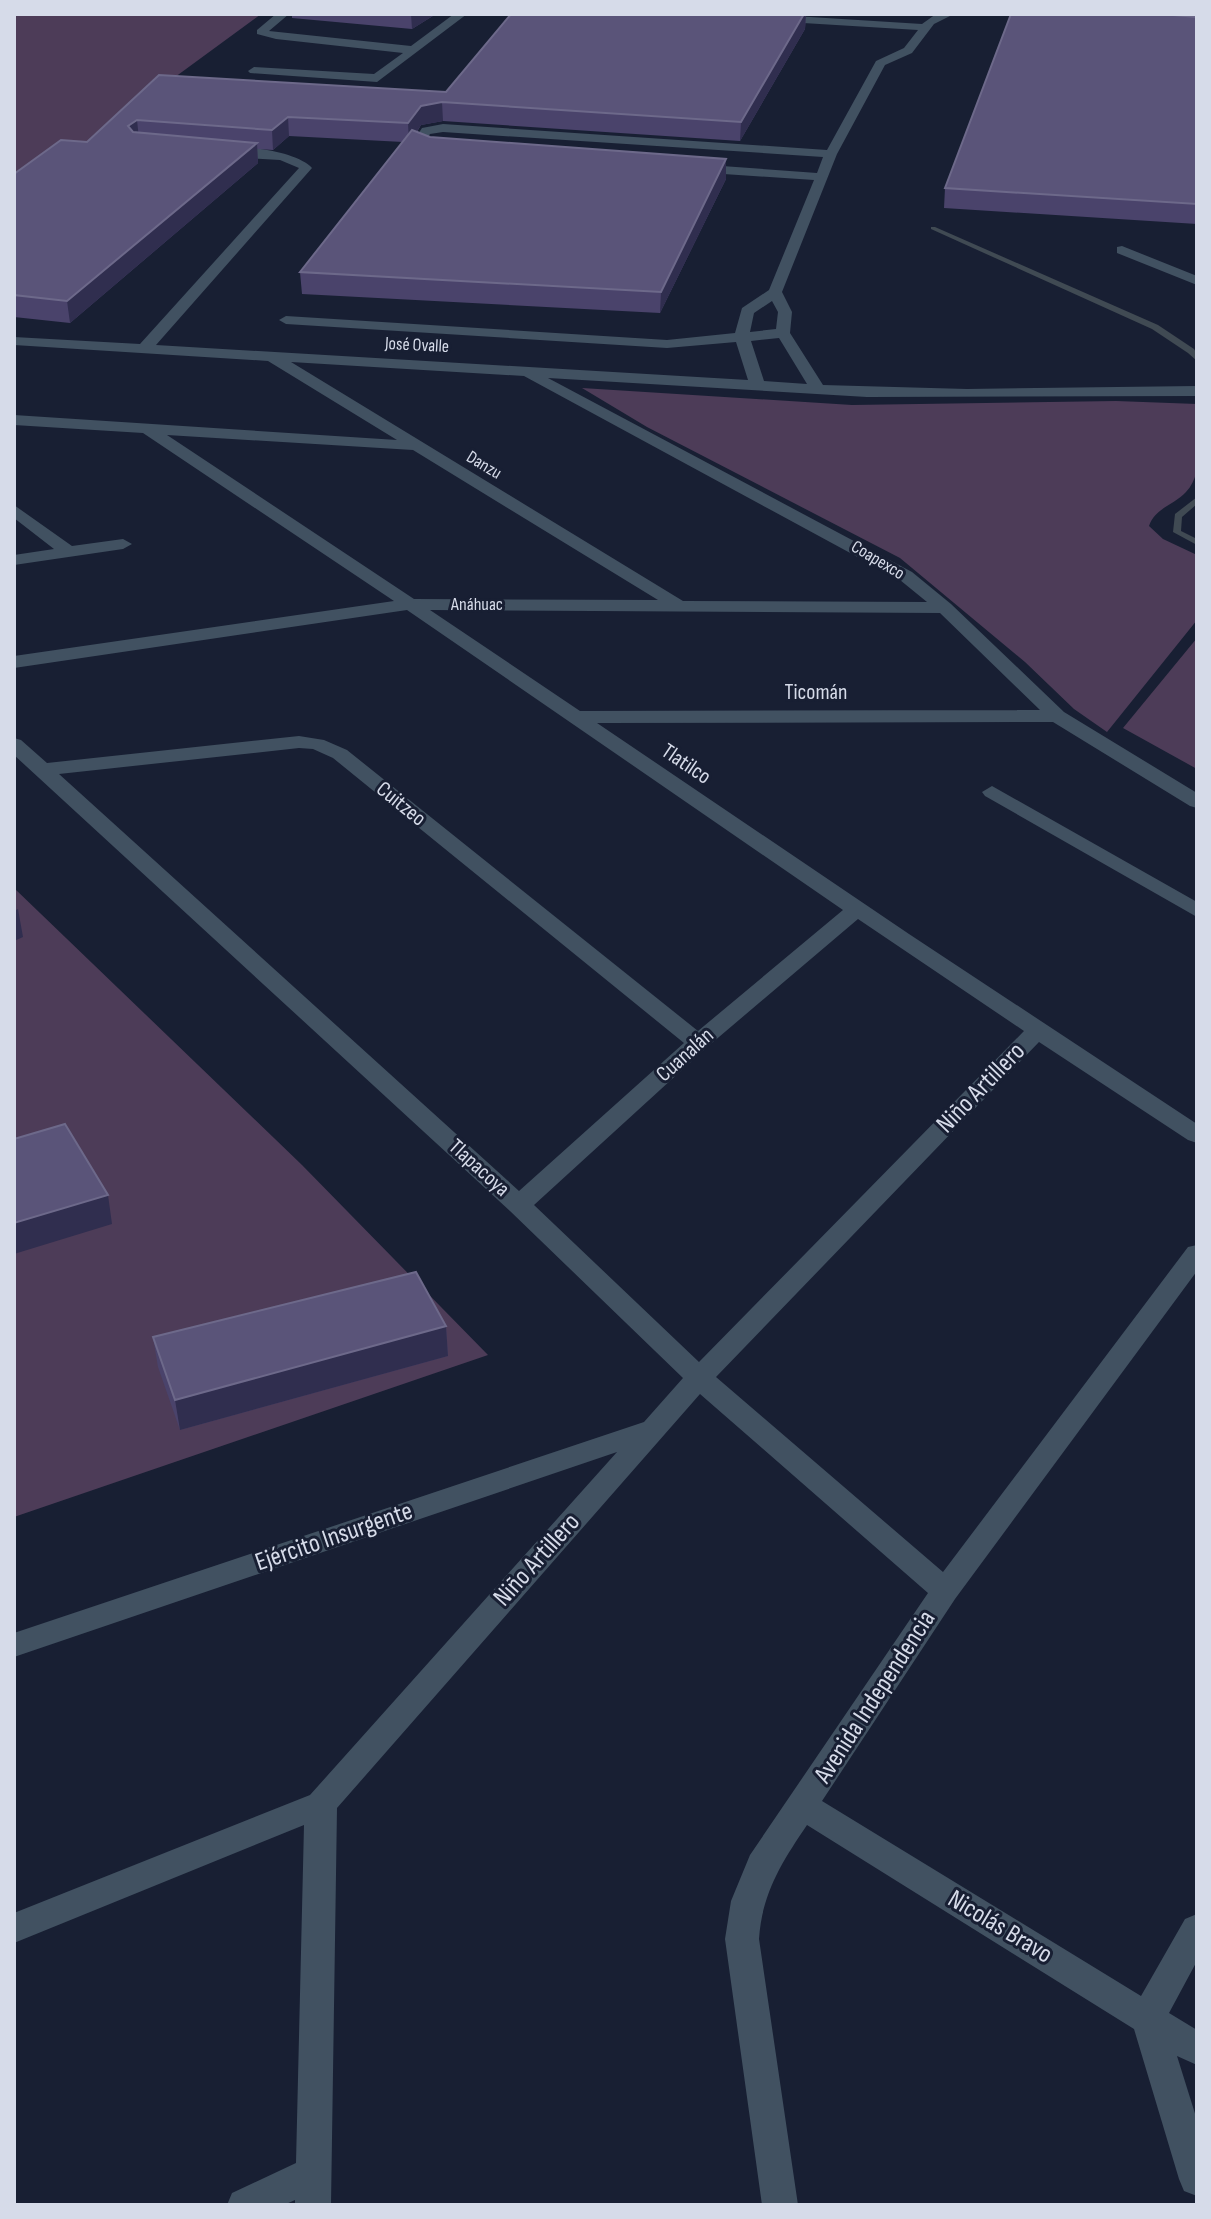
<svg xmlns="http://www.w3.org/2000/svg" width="1211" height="2219" viewBox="0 0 1211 2219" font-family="'Sofia Sans Condensed',sans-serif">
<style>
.green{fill:#4d3c58}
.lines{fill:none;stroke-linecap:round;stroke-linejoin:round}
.stream{fill:#404a53;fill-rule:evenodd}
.minor{fill:#415161;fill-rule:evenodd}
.wall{fill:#4a436b}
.shaded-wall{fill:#302e4f}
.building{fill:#5a5479;stroke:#6d698a;stroke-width:2}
.labels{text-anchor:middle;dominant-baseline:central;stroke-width:6;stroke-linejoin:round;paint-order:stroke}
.far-street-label{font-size:18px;fill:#d6dbe9;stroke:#181f33}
.street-label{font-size:22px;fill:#d6dbe9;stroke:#181f33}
.near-street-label{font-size:26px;fill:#d6dbe9;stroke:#181f33}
</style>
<rect width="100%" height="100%" fill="#181f33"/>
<path class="green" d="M 14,14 L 261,14 L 14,195 Z
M 582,388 L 852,405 L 1116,401 L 1197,404 C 1198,430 1205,473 1186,492 C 1174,505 1155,508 1149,526 L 1163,539 L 1197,555 L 1197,620 L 1107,732 L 1074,709 L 1025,662 L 900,558 L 647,427 Z
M 1197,638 L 1197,769 L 1123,728 Z
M 14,888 L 302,1165 L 488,1355 L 14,1517 Z"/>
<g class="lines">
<path class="stream" d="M 931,227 L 935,227 L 1158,325 L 1194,349 L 1197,354 L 1197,361 L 1188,353 L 1152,329 L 931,229 Z
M 1197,497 L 1197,504 L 1182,517 L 1181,531 L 1197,539 L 1197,545 L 1173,532 L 1175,514 Z"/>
<path class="minor" d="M 276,14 L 289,14 L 269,31 L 411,46 L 454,14 L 467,14 L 377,82 L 250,73 L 248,71 L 254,67 L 374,74 L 403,53 L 276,39 L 257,34 L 257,30 Z
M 701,14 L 762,14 L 922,24 L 936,14 L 954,14 L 934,24 L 912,53 L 885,65 L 837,154 L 782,292 L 792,312 L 790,333 L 823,385 L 967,389 L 1197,386 L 1197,396 L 867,397 L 548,378 L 912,572 L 951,604 L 1064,712 L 1197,793 L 1197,808 L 1190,806 L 1053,722 L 597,723 L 909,934 L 1197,1124 L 1197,1143 L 1188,1140 L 1039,1042 L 716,1377 L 943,1572 L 1188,1247 L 1197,1245 L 1197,1271 L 955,1599 L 822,1801 L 1141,1996 L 1185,1919 L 1197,1914 L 1197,1961 L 1169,2013 L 1197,2030 L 1197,2065 L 1177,2056 L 1197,2120 L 1197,2196 L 1184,2191 L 1179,2179 L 1134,2029 L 807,1825 C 782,1862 762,1893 759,1939 L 798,2205 L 762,2205 L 725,1939 L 731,1901 L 750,1855 L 928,1593 L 700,1394 L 337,1808 L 331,2205 L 295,2205 L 295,2200 L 284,2205 L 227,2205 L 232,2193 L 296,2163 L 304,1825 L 14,1943 L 14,1913 L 310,1795 L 617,1452 L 14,1657 L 14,1633 L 644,1422 L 683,1378 L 510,1211 L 14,755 L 14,738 L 21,740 L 47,763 L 299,736 L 324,740 L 347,750 L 698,1031 L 843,910 L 407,610 L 14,668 L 14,656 L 394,601 L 143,433 L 14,425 L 14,415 L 397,440 L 268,361 L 14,345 L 14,337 L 140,344 L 299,168 L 280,160 L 227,157 L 221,153 C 237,141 298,152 312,168 L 156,345 L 748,380 L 736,342 L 667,348 L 286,324 L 279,320 L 286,316 L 667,340 L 735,333 L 742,308 L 769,290 L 814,180 L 694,172 L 688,168 L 694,164 L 817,173 L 823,157 L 443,132 L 430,134 L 424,143 L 438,147 L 438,153 L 411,145 L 422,128 L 443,124 L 827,150 L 876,61 L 904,48 L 918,30 L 707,17 ZM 772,301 L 778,312 L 776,329 L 750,332 L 754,313 ZM 779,338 L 807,384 L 764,381 L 751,341 ZM 291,362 L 524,376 L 900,580 L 927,602 L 683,601 ZM 167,435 L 413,450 L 658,600 L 414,599 ZM 430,610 L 940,613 L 1040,710 L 580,711 ZM 299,748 L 313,749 L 333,758 L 684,1043 L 519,1191 L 59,774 ZM 858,919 L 1024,1031 L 699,1362 L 534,1205 L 706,1048 Z
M 1122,246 L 1197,276 L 1197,285 L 1117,253 L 1117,247 Z
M 14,505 L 72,546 L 123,539 L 132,544 L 123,549 L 14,565 L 14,555 L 54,549 L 14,518 Z
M 992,786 L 1197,902 L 1197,917 L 985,796 L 982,792 Z"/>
</g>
<path class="wall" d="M 292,14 L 436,14 L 412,29 L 292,18 Z
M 511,14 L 806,14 L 805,29 L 740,141 L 443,121 L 421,125 L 417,132 L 430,137 L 726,159 L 726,179 L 660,313 L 302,294 L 300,272 L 403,142 L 289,136 L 273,150 L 257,149 L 258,163 L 70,323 L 14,317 L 14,174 L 87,142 L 159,75 L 446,92 Z
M 1197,17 L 1197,224 L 944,208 L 945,188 Z
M 446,1326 L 448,1356 L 180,1430 L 158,1367 L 153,1337 Z"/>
<path class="shaded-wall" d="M 411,14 L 436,14 L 412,29 Z
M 804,14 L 806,14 L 805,29 L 740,141 L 741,122 Z
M 442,102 L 443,121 L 421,125 L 409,143 L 408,123 L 421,106 Z
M 288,117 L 289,136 L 273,150 L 272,130 Z
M 137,120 L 139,139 L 130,145 L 128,126 Z
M 257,143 L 258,163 L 70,323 L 67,301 Z
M 726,159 L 726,179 L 660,313 L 661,292 Z
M 18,909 L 23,937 L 14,941 L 14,911 Z
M 108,1195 L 112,1224 L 14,1254 L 14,1223 Z
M 446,1326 L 448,1356 L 180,1430 L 175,1400 Z"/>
<path class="building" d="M 511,14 L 804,14 L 741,122 L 442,102 L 421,106 L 408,123 L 288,117 L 272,130 L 137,120 L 128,126 L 133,132 L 257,143 L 67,301 L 14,295 L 14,174 L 61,140 L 87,142 L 159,75 L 446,92 Z
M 1011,14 L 1161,14 L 1197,17 L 1197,204 L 945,188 Z
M 412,130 L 430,137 L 726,159 L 661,292 L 300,272 Z
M 65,1124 L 108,1195 L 14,1223 L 14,1139 Z
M 416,1272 L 446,1326 L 175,1400 L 153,1337 Z"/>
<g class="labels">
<g class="far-street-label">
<text transform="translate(417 345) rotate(3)">José Ovalle</text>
<text transform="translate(484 465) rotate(31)">Danzu</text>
<text transform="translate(878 560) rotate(31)">Coapexco</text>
<text x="477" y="604">Anáhuac</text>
</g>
<g class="street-label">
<text x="816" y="692">Ticomán</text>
<text transform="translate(686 764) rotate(34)">Tlatilco</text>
<text transform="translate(401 804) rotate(39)">Cuitzeo</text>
<text transform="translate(685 1055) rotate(-42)">Cuanalán</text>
<text transform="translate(479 1168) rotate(42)">Tlapacoya</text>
</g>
<g class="near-street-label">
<text transform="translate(981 1088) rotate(-46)">Niño Artillero</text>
<text transform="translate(334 1537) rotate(-19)">Ejército Insurgente</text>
<text transform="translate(537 1560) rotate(-48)">Niño Artillero</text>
<text transform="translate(875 1697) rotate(-57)">Avenida Independencia</text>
<text transform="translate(1000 1927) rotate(31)">Nicolás Bravo</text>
</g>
</g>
<rect width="1211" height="2219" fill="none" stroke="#d6dbe9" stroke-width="32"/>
</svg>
